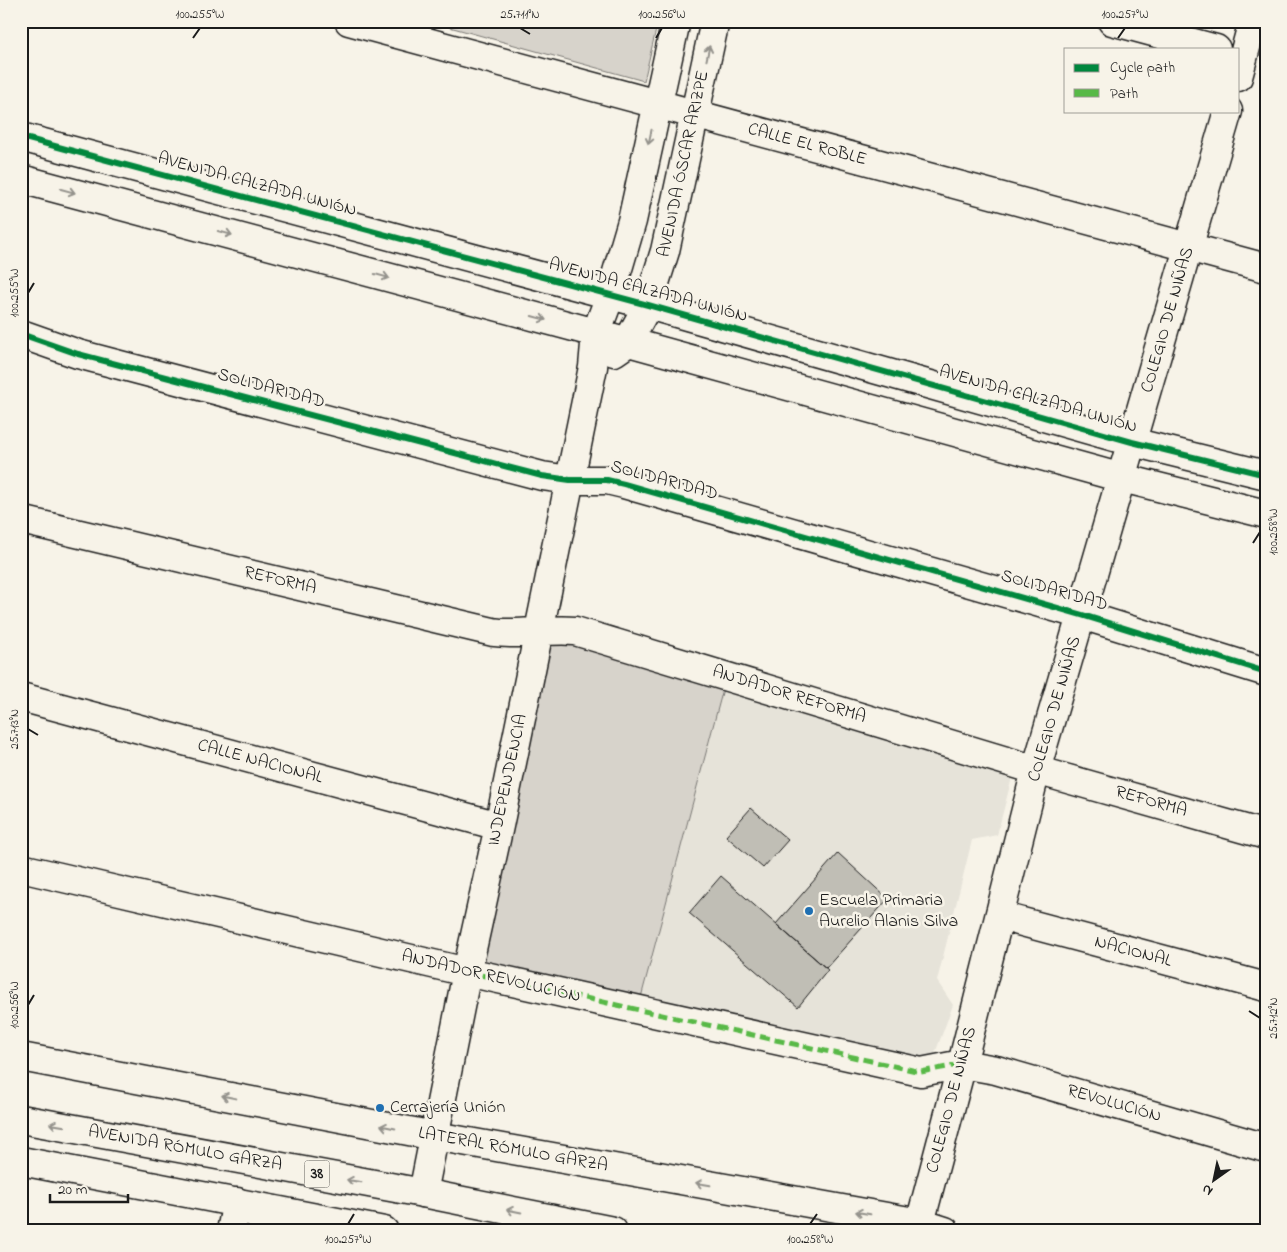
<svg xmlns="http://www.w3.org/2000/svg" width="1287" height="1252" viewBox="0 0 1287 1252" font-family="'Indie Flower',sans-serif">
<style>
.built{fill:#e6e3d9}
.green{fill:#d7d3cb;stroke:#7a7874}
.building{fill:#c0beb5;stroke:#1c1c1c}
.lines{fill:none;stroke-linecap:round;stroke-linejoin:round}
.minor-casing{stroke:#1c1c1c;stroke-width:31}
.major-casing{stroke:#1c1c1c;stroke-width:31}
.minor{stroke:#f7f3e8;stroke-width:28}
.major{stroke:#f7f3e8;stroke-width:28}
.quiet{stroke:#58b947;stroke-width:5;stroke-dasharray:10 5;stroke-linecap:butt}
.cycleway-casing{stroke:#f7f3e8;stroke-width:9}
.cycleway{stroke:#00873e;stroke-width:6}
.oneway{stroke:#94928c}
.ticks{fill:none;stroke:#1c1c1c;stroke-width:2}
.poi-dot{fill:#1f6fb2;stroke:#f7f3e8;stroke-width:2}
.labels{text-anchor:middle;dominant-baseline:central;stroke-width:5;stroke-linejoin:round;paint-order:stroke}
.shield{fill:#f7f3e8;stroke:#5e5c59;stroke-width:1}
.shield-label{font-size:16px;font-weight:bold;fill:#1c1c1c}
.street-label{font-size:18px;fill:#1c1c1c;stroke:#f7f3e8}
.poi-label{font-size:18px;fill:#1c1c1c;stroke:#f7f3e8;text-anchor:start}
.neatline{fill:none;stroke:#1c1c1c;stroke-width:2}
.ticks-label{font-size:12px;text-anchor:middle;fill:#1c1c1c}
</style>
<rect width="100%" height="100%" fill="#f7f3e8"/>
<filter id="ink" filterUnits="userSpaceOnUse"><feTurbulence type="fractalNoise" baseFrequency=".02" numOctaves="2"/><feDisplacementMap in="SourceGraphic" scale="10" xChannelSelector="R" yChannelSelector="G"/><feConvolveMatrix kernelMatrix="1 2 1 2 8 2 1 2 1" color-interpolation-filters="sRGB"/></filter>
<g filter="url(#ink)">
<path class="built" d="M 724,685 L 1014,770 L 997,835 L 972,840 L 937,981 L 953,1005 L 934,1056 L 912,1078 L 635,1020 Z"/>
<path class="green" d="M 428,21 L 658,21 L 644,81 Z
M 548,636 L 724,685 L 635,1020 L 475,984 Z"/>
<path class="building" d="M 751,808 L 788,840 L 763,868 L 726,836 Z
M 838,853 L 888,899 L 826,968 L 776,924 Z
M 721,876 L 828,970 L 798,1007 L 689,913 Z"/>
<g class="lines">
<g class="minor-casing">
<path id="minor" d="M 349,21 L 1266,268
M 1112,21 L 1216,49
M 1238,77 L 1253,21
M 21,137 L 648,305 L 1132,442 L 1266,475
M 21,179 L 596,333 L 1122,478 L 1266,514
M 21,334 L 78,354 L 542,476 L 570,480 L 607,480 L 624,484 L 1082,615 L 1266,672
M 614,352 L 627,343 L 648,305 L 665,251 L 715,21
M 21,520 L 493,632 C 521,636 547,628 575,631 L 1036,770 L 1266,835
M 21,697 L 499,826
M 21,868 L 467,972 L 921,1072 L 962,1064 L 996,1070 L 1266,1148
M 1000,916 L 1266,987
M 21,1057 L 435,1136 L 920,1223 L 945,1231
M 423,1193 L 467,972 L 499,826 L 593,367 L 596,333 L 610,296 L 632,221 L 676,21
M 920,1223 L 962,1064 L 1036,770 L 1228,111
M 231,1231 L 237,1202 L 283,1231"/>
</g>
<g class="major-casing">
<path id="major" d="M 21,1119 L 423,1193 L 613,1231
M 21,1161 L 384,1231"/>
</g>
<use href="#minor" class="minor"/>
<use href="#major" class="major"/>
<path class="quiet" d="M 467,972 L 921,1072 L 962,1064"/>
<g class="cycleway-casing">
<path id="cycleway" d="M 21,137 L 648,305 L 1132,442 L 1266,475
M 21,334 L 78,354 L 542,476 L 570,480 L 607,480 L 624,484 L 1082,615 L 1266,672"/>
</g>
<use href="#cycleway" class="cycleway"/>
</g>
<defs><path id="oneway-shaft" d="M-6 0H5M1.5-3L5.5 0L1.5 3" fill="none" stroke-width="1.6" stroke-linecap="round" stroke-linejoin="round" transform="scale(1.25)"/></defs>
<g class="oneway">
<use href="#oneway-shaft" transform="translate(708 53) rotate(-78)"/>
<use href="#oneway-shaft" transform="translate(650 137) rotate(102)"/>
<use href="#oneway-shaft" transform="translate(68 191) rotate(15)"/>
<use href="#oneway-shaft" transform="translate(225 233) rotate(15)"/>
<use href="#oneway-shaft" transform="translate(382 276) rotate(15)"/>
<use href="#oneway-shaft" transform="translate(539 318) rotate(15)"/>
<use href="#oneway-shaft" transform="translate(229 1097) rotate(-169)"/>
<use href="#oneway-shaft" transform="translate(57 1125) rotate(-170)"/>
<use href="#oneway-shaft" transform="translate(388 1127) rotate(-169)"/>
<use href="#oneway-shaft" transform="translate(354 1181) rotate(-170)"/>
<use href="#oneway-shaft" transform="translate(703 1184) rotate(-170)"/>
<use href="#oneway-shaft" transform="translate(514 1211) rotate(-169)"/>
<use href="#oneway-shaft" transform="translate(863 1213) rotate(-170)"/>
</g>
</g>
<path class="ticks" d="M 520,28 L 530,34M 193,38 L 200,28M 656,38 L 662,28M 1118,38 L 1125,28M 28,293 L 34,283M 1253,543 L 1260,532M 28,729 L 38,735M 28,1005 L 34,995M 1249,1011 L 1260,1018M 348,1224 L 354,1214M 810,1224 L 817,1214"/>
<g class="poi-dot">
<circle cx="809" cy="911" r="5"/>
<circle cx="380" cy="1108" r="5"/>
</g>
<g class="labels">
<rect class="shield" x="304.5" y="1160.5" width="25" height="27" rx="4"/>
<g class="shield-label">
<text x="317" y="1174">38</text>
</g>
<g class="street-label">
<text transform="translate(807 145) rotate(15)">CALLE EL ROBLE</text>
<text transform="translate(684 164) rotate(-78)">AVENIDA ÓSCAR ARIZPE</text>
<text transform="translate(257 185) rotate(15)">AVENIDA CALZADA UNIÓN</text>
<text transform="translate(648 291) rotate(15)">AVENIDA CALZADA UNIÓN</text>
<text transform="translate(1168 320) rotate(-74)">COLEGIO DE NIÑAS</text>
<text transform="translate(271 389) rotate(15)">SOLIDARIDAD</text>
<text transform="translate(1038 400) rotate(16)">AVENIDA CALZADA UNIÓN</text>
<text transform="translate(664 481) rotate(15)">SOLIDARIDAD</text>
<text transform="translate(280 581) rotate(13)">REFORMA</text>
<text transform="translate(1054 591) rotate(16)">SOLIDARIDAD</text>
<text transform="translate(789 695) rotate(17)">ANDADOR REFORMA</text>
<text transform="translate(1055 709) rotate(-74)">COLEGIO DE NIÑAS</text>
<text transform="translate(260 762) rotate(15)">CALLE NACIONAL</text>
<text transform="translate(508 780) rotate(-78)">INDEPENDENCIA</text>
<text transform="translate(1151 802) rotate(16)">REFORMA</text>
<text transform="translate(1133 952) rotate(15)">NACIONAL</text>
<text transform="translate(491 977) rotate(13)">ANDADOR REVOLUCIÓN</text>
<text transform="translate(952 1100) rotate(-75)">COLEGIO DE NIÑAS</text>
<text transform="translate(1114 1104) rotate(16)">REVOLUCIÓN</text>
<text transform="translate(185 1149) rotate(10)">AVENIDA RÓMULO GARZA</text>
<text transform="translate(513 1150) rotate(10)">LATERAL RÓMULO GARZA</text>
</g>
<g class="poi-label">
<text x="819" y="901">Escuela Primaria<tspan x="819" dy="21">Aurelio Alanis Silva</tspan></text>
<text x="390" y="1108">Cerrajería Unión</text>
</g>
</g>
<rect width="1287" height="1252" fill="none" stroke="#f7f3e8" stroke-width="55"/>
<rect x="1064" y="48" width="175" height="65" fill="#f7f3e8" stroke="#9f9d96"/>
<rect x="1074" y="64" width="25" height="8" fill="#00873e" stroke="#9f9d96"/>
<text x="1110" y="72" font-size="15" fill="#1c1c1c">Cycle path</text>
<rect x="1074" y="89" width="25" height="8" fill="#58b947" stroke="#9f9d96"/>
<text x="1110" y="98" font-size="15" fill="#1c1c1c">Path</text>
<g transform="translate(1214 1180) rotate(213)" stroke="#f7f3e8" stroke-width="4" paint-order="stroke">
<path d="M0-4L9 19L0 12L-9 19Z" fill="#1c1c1c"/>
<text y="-8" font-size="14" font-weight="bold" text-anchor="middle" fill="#1c1c1c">N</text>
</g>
<path d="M50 1194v8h78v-8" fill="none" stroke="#1c1c1c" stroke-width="2.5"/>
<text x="58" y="1194" font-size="15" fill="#1c1c1c" stroke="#f7f3e8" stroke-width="4" paint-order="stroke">20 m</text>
<rect x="28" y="28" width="1232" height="1196" class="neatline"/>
<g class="ticks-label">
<text x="200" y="18">100.255°W</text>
<text x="520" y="18">25.711°N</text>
<text x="662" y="18">100.256°W</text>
<text x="1125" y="18">100.257°W</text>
<text transform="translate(14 293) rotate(-90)" y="4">100.255°W</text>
<text transform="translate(1273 532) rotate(-90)" y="4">100.258°W</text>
<text transform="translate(14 729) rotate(-90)" y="4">25.713°N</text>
<text transform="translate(14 1005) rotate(-90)" y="4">100.256°W</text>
<text transform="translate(1273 1018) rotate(-90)" y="4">25.712°N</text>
<text x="348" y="1243">100.257°W</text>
<text x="810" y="1243">100.258°W</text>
</g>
</svg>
